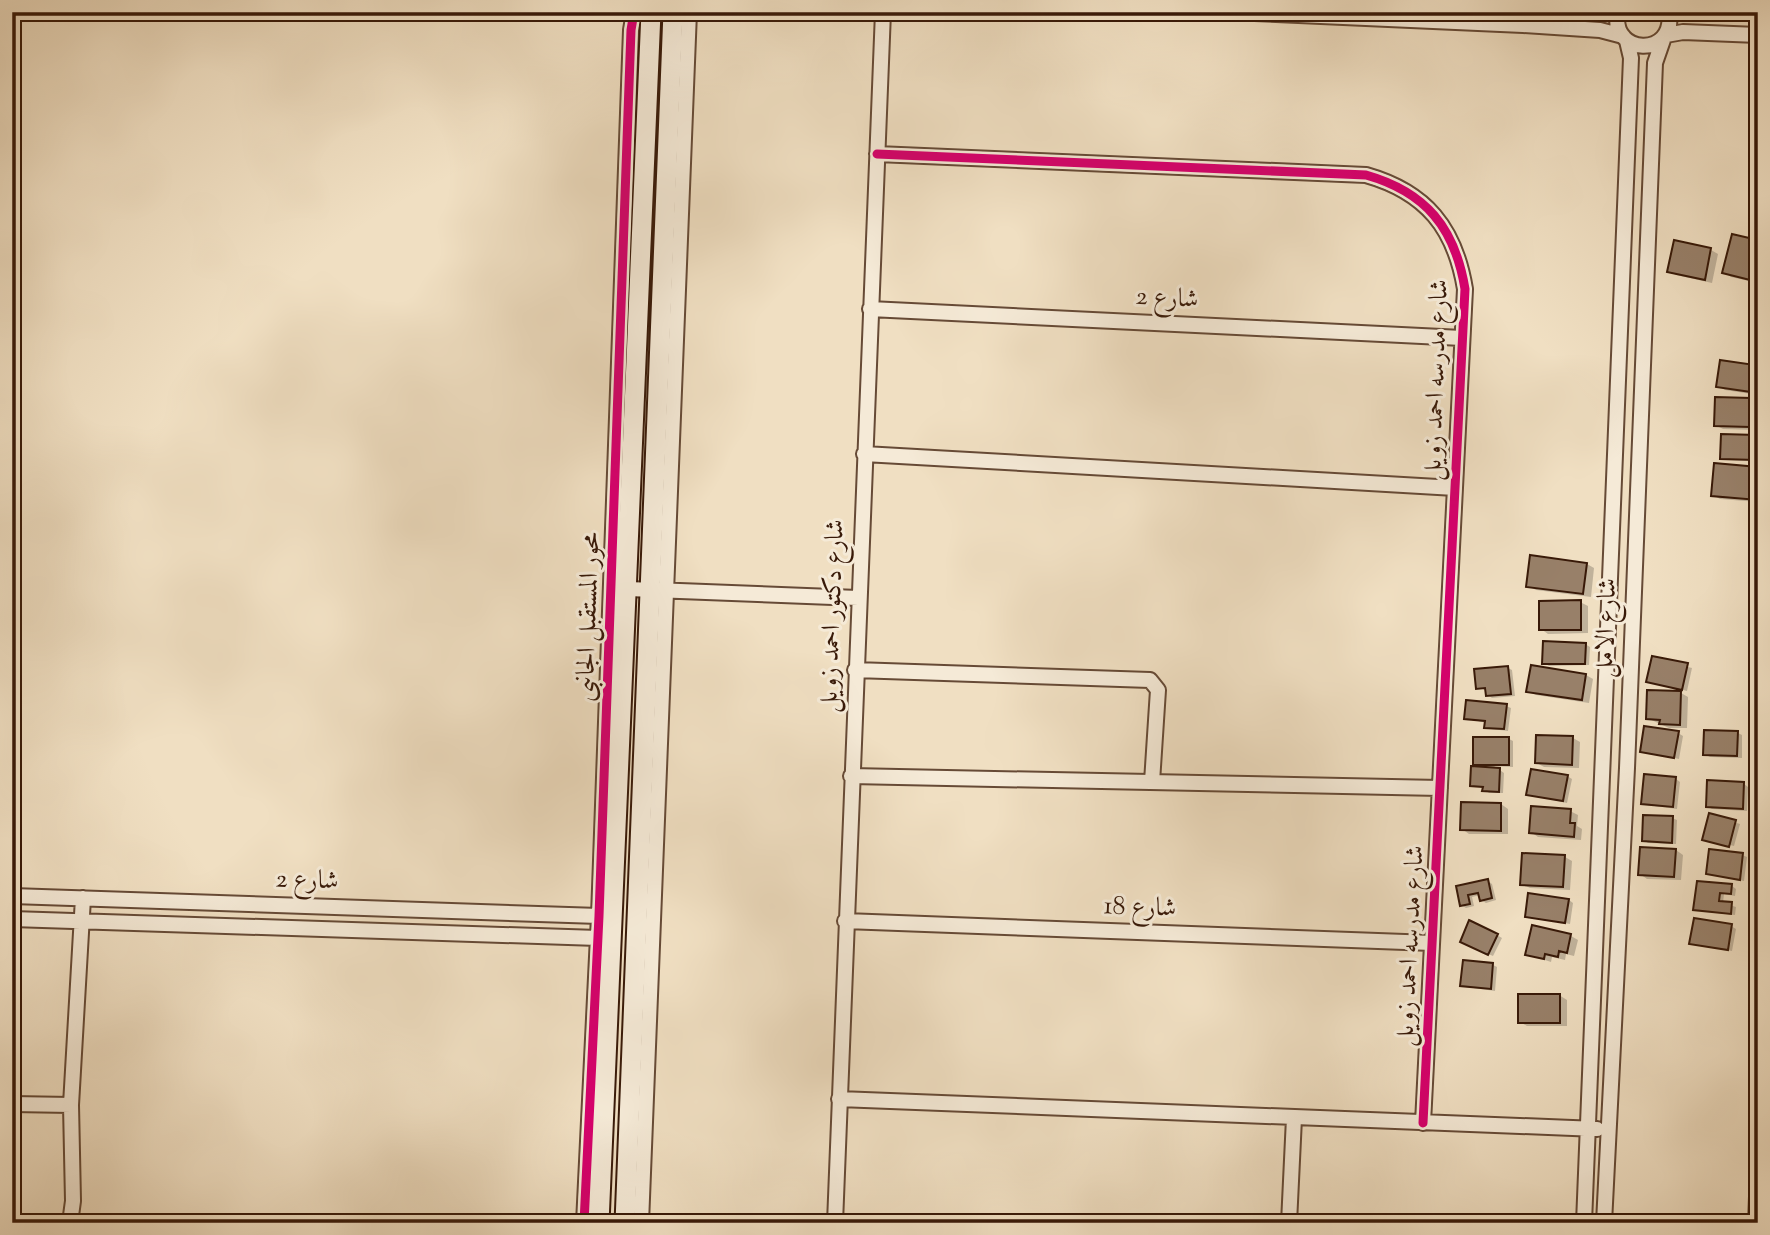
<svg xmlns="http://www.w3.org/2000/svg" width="1770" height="1235" viewBox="0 0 1770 1235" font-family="'Sorts Mill Goudy',Amiri,serif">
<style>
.shadow{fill:#0003}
.building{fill:#988069;stroke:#381908;stroke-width:2}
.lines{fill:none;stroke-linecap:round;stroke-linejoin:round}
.street-casing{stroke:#664a36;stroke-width:18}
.secondary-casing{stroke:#381908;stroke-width:23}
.street{stroke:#f5ead7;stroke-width:14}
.secondary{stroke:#f5ead7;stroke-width:19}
.cycleway-casing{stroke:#f5ead7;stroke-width:13}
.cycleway{stroke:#d6006c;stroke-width:9}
.labels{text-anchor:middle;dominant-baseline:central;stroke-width:6;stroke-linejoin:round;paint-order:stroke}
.street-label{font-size:26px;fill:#381908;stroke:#f5ead7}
</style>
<rect width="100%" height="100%" fill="#f0dfc2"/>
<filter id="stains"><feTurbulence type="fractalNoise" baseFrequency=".00286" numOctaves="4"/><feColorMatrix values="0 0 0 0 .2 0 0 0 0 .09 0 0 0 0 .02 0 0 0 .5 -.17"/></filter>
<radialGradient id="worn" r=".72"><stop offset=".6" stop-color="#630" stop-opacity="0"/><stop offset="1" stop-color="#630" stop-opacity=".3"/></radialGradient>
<path class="shadow" d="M 1675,242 L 1711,250 L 1718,254 L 1712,283 L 1676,275 L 1669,271 Z
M 1758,242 L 1758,283 L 1731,277 L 1724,272 Z
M 1755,366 L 1758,368 L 1758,395 L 1725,390 L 1718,386 Z
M 1750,400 L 1758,404 L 1757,430 L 1723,429 L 1715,425 Z
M 1757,437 L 1758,461 L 1726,460 L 1722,458 Z
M 1758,468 L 1758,502 L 1720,499 L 1713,495 Z
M 1587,564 L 1594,568 L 1591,597 L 1536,590 L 1528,586 Z
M 1580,602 L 1588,606 L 1588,633 L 1548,634 L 1541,629 Z
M 1585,644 L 1590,647 L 1589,665 L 1549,666 L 1544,663 Z
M 1653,658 L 1692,668 L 1687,691 L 1648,681 Z
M 1532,667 L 1586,675 L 1593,679 L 1589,703 L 1536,695 L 1528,691 Z
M 1508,668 L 1512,670 L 1515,696 L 1492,698 L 1488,695 L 1487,690 L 1477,688 Z
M 1681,693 L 1688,697 L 1687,728 L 1669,728 L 1647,718 Z
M 1506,706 L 1511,708 L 1508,731 L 1491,729 L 1486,727 L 1487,723 L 1465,718 Z
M 1678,733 L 1683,736 L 1679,759 L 1642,751 Z
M 1738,733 L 1742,735 L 1742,758 L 1710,757 L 1705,754 Z
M 1573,738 L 1580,742 L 1579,768 L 1544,767 L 1537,763 Z
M 1509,739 L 1513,741 L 1513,767 L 1494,766 L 1504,773 L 1503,793 L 1489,793 L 1484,788 L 1472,785 L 1484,769 L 1475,764 Z
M 1567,776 L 1572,779 L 1567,803 L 1528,794 Z
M 1676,779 L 1680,782 L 1677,809 L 1647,805 L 1642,803 Z
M 1744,784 L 1748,787 L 1747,811 L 1712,809 L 1707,806 Z
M 1501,804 L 1508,809 L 1508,834 L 1469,834 L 1462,829 Z
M 1570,811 L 1578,815 L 1577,826 L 1582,829 L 1581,840 L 1538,837 L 1531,832 Z
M 1711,815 L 1740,824 L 1734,846 L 1707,839 Z
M 1672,818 L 1677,820 L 1676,844 L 1648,843 L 1644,840 Z
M 1676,850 L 1683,855 L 1681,880 L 1647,879 L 1640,874 Z
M 1742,855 L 1747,857 L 1744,881 L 1708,873 Z
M 1565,857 L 1572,861 L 1570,890 L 1530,888 L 1522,884 Z
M 1488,881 L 1492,884 L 1496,900 L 1486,903 L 1481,900 L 1480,895 L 1472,897 L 1474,906 L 1466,908 L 1461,905 L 1458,888 Z
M 1699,883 L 1732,886 L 1736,889 L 1735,896 L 1724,894 L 1723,903 L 1736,907 L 1735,915 L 1700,911 L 1695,909 Z
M 1569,900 L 1573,903 L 1570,924 L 1527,916 Z
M 1731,926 L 1736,929 L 1732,951 L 1691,943 Z
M 1533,927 L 1571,936 L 1578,940 L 1574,956 L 1566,954 L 1565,960 L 1552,957 L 1551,962 L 1527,954 Z
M 1497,935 L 1502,938 L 1493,956 L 1466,944 Z
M 1465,962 L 1493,965 L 1497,967 L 1495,991 L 1466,987 L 1462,985 Z
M 1559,995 L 1567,1000 L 1567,1026 L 1527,1026 L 1520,1022 Z"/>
<path class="building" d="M 1732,234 L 1758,240 L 1758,282 L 1722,273 Z
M 1674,240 L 1711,248 L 1705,280 L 1667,272 Z
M 1720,360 L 1755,365 L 1754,377 L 1758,377 L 1758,393 L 1716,387 Z
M 1715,397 L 1751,398 L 1750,427 L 1714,426 Z
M 1721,434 L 1757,435 L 1756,460 L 1720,459 Z
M 1714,463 L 1758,467 L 1758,500 L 1711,496 Z
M 1530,555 L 1587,563 L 1583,594 L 1526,587 Z
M 1581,600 L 1581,630 L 1539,630 L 1539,601 Z
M 1543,641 L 1586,643 L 1585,664 L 1542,664 Z
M 1652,656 L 1688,663 L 1682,690 L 1646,682 Z
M 1531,665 L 1586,674 L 1582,700 L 1526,692 Z
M 1508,666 L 1511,694 L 1486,696 L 1485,688 L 1476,689 L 1474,669 Z
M 1647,690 L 1681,691 L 1680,725 L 1659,724 L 1660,720 L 1646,719 Z
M 1466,700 L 1507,704 L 1504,729 L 1484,728 L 1485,721 L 1464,719 Z
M 1644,726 L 1679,731 L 1674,758 L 1640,752 Z
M 1704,730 L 1738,731 L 1737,756 L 1703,755 Z
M 1536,735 L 1573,736 L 1572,765 L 1535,763 Z
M 1473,737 L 1509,737 L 1509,765 L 1473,765 Z
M 1471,766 L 1500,768 L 1499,792 L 1482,791 L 1483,787 L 1470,786 Z
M 1531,769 L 1568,775 L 1563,801 L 1526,795 Z
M 1644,774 L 1676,777 L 1673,807 L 1641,804 Z
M 1707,780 L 1744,782 L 1743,809 L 1706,807 Z
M 1461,802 L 1501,803 L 1501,831 L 1460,830 Z
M 1531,806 L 1571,809 L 1570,823 L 1575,823 L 1574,837 L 1529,833 Z
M 1709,813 L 1736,820 L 1729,847 L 1702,840 Z
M 1643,815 L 1673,816 L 1672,843 L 1642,841 Z
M 1640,847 L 1676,849 L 1674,877 L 1638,875 Z
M 1709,849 L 1743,853 L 1740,880 L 1706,874 Z
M 1522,853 L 1565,855 L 1563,887 L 1520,885 Z
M 1488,879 L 1492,898 L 1480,901 L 1478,893 L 1468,895 L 1470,904 L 1460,906 L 1456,886 Z
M 1697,881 L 1732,884 L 1731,894 L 1720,893 L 1719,901 L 1732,902 L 1731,914 L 1693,910 Z
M 1528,893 L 1569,899 L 1565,923 L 1525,917 Z
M 1694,918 L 1732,924 L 1728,950 L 1689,944 Z
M 1469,920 L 1498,934 L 1488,955 L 1460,942 Z
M 1532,925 L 1571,934 L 1567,953 L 1559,951 L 1558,957 L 1545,954 L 1544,959 L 1525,955 Z
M 1463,960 L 1493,963 L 1491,989 L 1460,986 Z
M 1518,994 L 1560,994 L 1560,1023 L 1518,1023 Z"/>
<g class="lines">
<g class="street-casing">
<path id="street" d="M 1231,12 L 1523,25 L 1600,30 L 1623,36
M 1618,12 C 1609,55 1676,59 1669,12
M 1666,35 L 1683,32 L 1758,35
M 877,154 L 1366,175 C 1426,192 1455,228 1465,289 L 1423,1123
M 870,309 L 1462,338
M 864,454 L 1455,488
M 628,589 L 858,598
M 855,670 L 1150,680 L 1158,690 L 1152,782
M 851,776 L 1440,788
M 12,896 L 599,916
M 12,919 L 598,938
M 845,921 L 1432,943
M 839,1099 L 1597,1129
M 12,1104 L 71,1105
M 70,1223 L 73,1201 L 71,1105 L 83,898
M 584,1223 L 599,916 L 631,30 L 634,12
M 641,1223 L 689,12
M 835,1223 L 883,12
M 1289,1223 L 1294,1118
M 1584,1223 L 1631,58 L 1627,41
M 1604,1223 L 1627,768 L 1655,63 L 1664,37
M 1756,1223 L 1758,1170"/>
</g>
<g class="secondary-casing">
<path id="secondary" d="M 599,1223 L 651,12
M 625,1223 L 673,12"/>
</g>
<use href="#street" class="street"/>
<use href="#secondary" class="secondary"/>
<g class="cycleway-casing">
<path id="cycleway" d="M 877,154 L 1366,175 C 1426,192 1455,228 1465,289 L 1423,1123
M 584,1223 L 599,916 L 631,30 L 634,12"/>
</g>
<use href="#cycleway" class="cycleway"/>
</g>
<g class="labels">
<g class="street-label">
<text transform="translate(1167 299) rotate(3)">شارع 2</text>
<text transform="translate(1437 380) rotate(-88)">شارع مدرسه احمد زويل</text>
<text transform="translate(833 616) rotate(-88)">شارع دكتور احمد زويل</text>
<text transform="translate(589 617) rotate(-88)">محور المستقبل الجانبى</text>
<text transform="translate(1607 628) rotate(-88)">شارع الامل</text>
<text transform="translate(307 881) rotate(2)">شارع 2</text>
<text transform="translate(1140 908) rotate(2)">شارع 18</text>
<text transform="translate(1411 946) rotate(-87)">شارع مدرسه احمد زويل</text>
</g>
</g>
<rect width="1770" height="1235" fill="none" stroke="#f0dfc2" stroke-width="42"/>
<rect x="14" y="14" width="1742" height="1207" fill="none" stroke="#381908" stroke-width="3.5"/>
<rect x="21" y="21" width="1728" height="1193" fill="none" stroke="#381908" stroke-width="2"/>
<rect width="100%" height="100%" filter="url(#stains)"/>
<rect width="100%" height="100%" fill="url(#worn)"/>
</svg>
